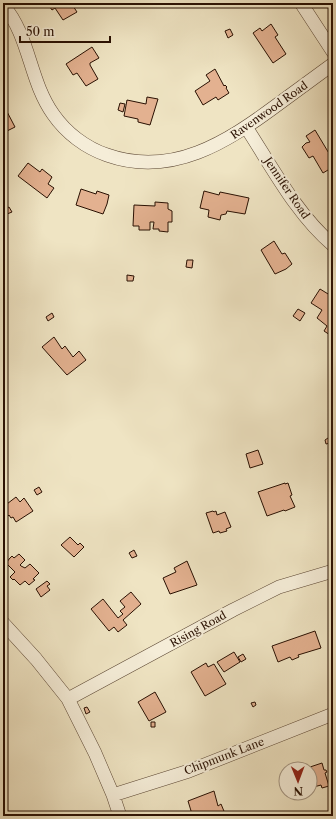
<svg xmlns="http://www.w3.org/2000/svg" width="336" height="819" viewBox="0 0 336 819" font-family="'Libre Caslon Text',serif">
<style>
.building{fill:#e3b190;stroke:#291002}
.lines{fill:none;stroke-linecap:round;stroke-linejoin:round}
.minor-casing{stroke:#5a4532;stroke-width:14}
.minor{stroke:#f5edd8;stroke-width:13}
.labels{text-anchor:middle;dominant-baseline:central;stroke-width:4;stroke-linejoin:round;paint-order:stroke}
.street-label{font-size:11px;fill:#291002;stroke:#f5edd8}
</style>
<rect width="100%" height="100%" fill="#efe4c3"/>
<filter id="stains"><feTurbulence type="fractalNoise" baseFrequency=".005" numOctaves="4"/><feColorMatrix values="0 0 0 0 .2 0 0 0 0 .09 0 0 0 0 .02 0 0 0 .5 -.17"/></filter>
<radialGradient id="worn" r=".72"><stop offset=".6" stop-color="#630" stop-opacity="0"/><stop offset="1" stop-color="#630" stop-opacity=".3"/></radialGradient>
<path class="building" d="M 47,3 L 71,3 L 77,12 L 63,20 L 55,8 L 52,10 Z
M 271,24 L 278,35 L 275,37 L 286,54 L 273,63 L 253,33 L 260,28 L 262,31 Z
M 230,29 L 233,35 L 228,38 L 225,31 Z
M 92,47 L 99,58 L 90,63 L 90,65 L 98,79 L 86,86 L 77,73 L 73,75 L 66,64 Z
M 215,69 L 224,86 L 225,85 L 227,87 L 226,88 L 229,93 L 218,100 L 216,97 L 203,105 L 195,91 L 210,81 L 206,75 Z
M 147,97 L 158,99 L 150,125 L 138,122 L 138,119 L 124,116 L 127,100 L 146,104 Z
M 120,103 L 125,104 L 123,112 L 118,110 Z
M 3,104 L 15,127 L 3,133 Z
M 315,130 L 333,160 L 333,167 L 323,173 L 313,156 L 309,158 L 302,147 L 306,143 L 310,142 L 306,136 Z
M 28,163 L 40,172 L 42,169 L 52,177 L 48,184 L 54,188 L 47,198 L 18,176 Z
M 81,189 L 96,194 L 97,191 L 109,195 L 107,204 L 103,214 L 76,205 Z
M 204,191 L 219,195 L 220,192 L 249,198 L 245,214 L 227,211 L 226,214 L 221,215 L 220,220 L 208,217 L 209,210 L 200,208 Z
M 155,202 L 168,203 L 168,209 L 172,211 L 172,222 L 168,222 L 168,232 L 159,231 L 159,229 L 153,229 L 154,222 L 150,222 L 150,230 L 139,230 L 139,226 L 133,226 L 134,205 L 155,206 Z
M 9,207 L 12,212 L 7,214 L 5,209 Z
M 274,241 L 282,254 L 285,253 L 292,264 L 286,269 L 275,274 L 261,250 Z
M 187,260 L 193,260 L 192,268 L 186,267 Z
M 127,275 L 134,276 L 133,281 L 127,281 Z
M 320,289 L 333,297 L 333,337 L 324,331 L 327,326 L 317,318 L 322,310 L 311,303 Z
M 298,309 L 305,313 L 300,321 L 293,316 Z
M 52,313 L 54,317 L 48,321 L 46,317 Z
M 54,337 L 62,349 L 65,346 L 73,357 L 79,351 L 86,360 L 67,375 L 42,347 Z
M 333,428 L 333,439 L 329,430 Z
M 328,438 L 330,443 L 326,444 L 325,440 Z
M 258,450 L 263,464 L 250,468 L 246,454 Z
M 285,483 L 285,484 L 288,483 L 292,495 L 290,496 L 295,507 L 285,511 L 284,510 L 267,516 L 258,492 Z
M 39,487 L 42,492 L 37,495 L 34,490 Z
M 16,497 L 20,502 L 24,498 L 33,511 L 16,522 L 13,517 L 11,518 L 9,515 L 8,516 L 3,510 L 3,507 Z
M 213,511 L 214,512 L 216,511 L 217,515 L 225,512 L 231,527 L 226,529 L 227,531 L 220,533 L 219,531 L 213,533 L 206,513 Z
M 70,537 L 78,545 L 80,543 L 84,547 L 74,557 L 61,545 Z
M 134,550 L 137,556 L 132,558 L 129,553 Z
M 19,554 L 25,560 L 20,565 L 21,566 L 25,568 L 30,564 L 39,573 L 33,579 L 35,580 L 29,585 L 25,581 L 20,585 L 14,579 L 13,580 L 10,577 L 15,572 L 6,563 L 10,558 L 12,556 L 14,558 Z
M 187,561 L 197,585 L 170,594 L 163,578 L 176,572 L 174,568 Z
M 47,581 L 50,584 L 47,586 L 50,590 L 41,597 L 36,589 Z
M 131,592 L 141,604 L 123,620 L 127,625 L 118,632 L 114,627 L 109,631 L 91,609 L 103,599 L 118,618 L 123,614 L 120,611 L 125,607 L 120,601 Z
M 315,631 L 321,648 L 298,655 L 299,657 L 292,660 L 290,657 L 278,662 L 272,646 Z
M 234,652 L 240,662 L 224,672 L 217,662 Z
M 243,654 L 246,659 L 241,662 L 238,657 Z
M 206,663 L 208,667 L 214,664 L 226,684 L 205,696 L 191,672 Z
M 155,692 L 166,712 L 149,721 L 138,702 Z
M 255,702 L 256,705 L 253,707 L 251,703 Z
M 87,707 L 90,712 L 86,714 L 84,708 Z
M 151,722 L 155,722 L 155,727 L 151,727 Z
M 322,763 L 324,770 L 326,770 L 327,772 L 325,773 L 329,786 L 322,788 L 321,785 L 310,788 L 310,767 Z
M 214,791 L 218,806 L 221,804 L 226,816 L 199,816 L 197,812 L 192,814 L 188,801 Z"/>
<g class="lines">
<g class="minor-casing">
<path id="minor" d="M 301,3 L 333,52
M 3,5 C 30,36 29,80 53,114 C 66,133 86,148 107,155 C 172,178 227,142 277,105 C 295,92 314,78 333,64
M 246,127 C 272,167 297,215 333,245
M 3,623 L 36,659 L 68,699 L 95,753 L 113,795 L 120,816
M 68,699 L 233,610 L 279,587 L 333,571
M 113,795 L 189,771 L 333,714"/>
</g>
<use href="#minor" class="minor"/>
</g>
<g class="labels">
<g class="street-label">
<text transform="translate(269 110) rotate(-35)">Ravenwood Road</text>
<text transform="translate(287 188) rotate(56)">Jennifer Road</text>
<text transform="translate(198 629) rotate(-29)">Rising Road</text>
<text transform="translate(224 756) rotate(-21)">Chipmunk Lane</text>
</g>
</g>
<rect width="336" height="819" fill="none" stroke="#efe4c3" stroke-width="16"/>
<rect x="4" y="4" width="328" height="811" fill="none" stroke="#291002" stroke-width="2"/>
<rect x="8" y="8" width="320" height="803" fill="none" stroke="#291002"/>
<g transform="translate(298 781) rotate(179)"><circle r="19" fill="#f5edd8" stroke="#a39582"/>
<path d="M0-3L7 15L0 10L-7 15Z" fill="#8f2418"/>
<text y="-6" font-size="11" font-weight="bold" text-anchor="middle" fill="#291002">N</text>
</g>
<path d="M20 36v6h90v-6" fill="none" stroke="#291002" stroke-width="2"/>
<text x="26" y="36" font-size="12" fill="#291002" stroke="#f5edd8" stroke-width="3" paint-order="stroke">50 m</text>
<rect width="100%" height="100%" filter="url(#stains)"/>
<rect width="100%" height="100%" fill="url(#worn)"/>
</svg>
